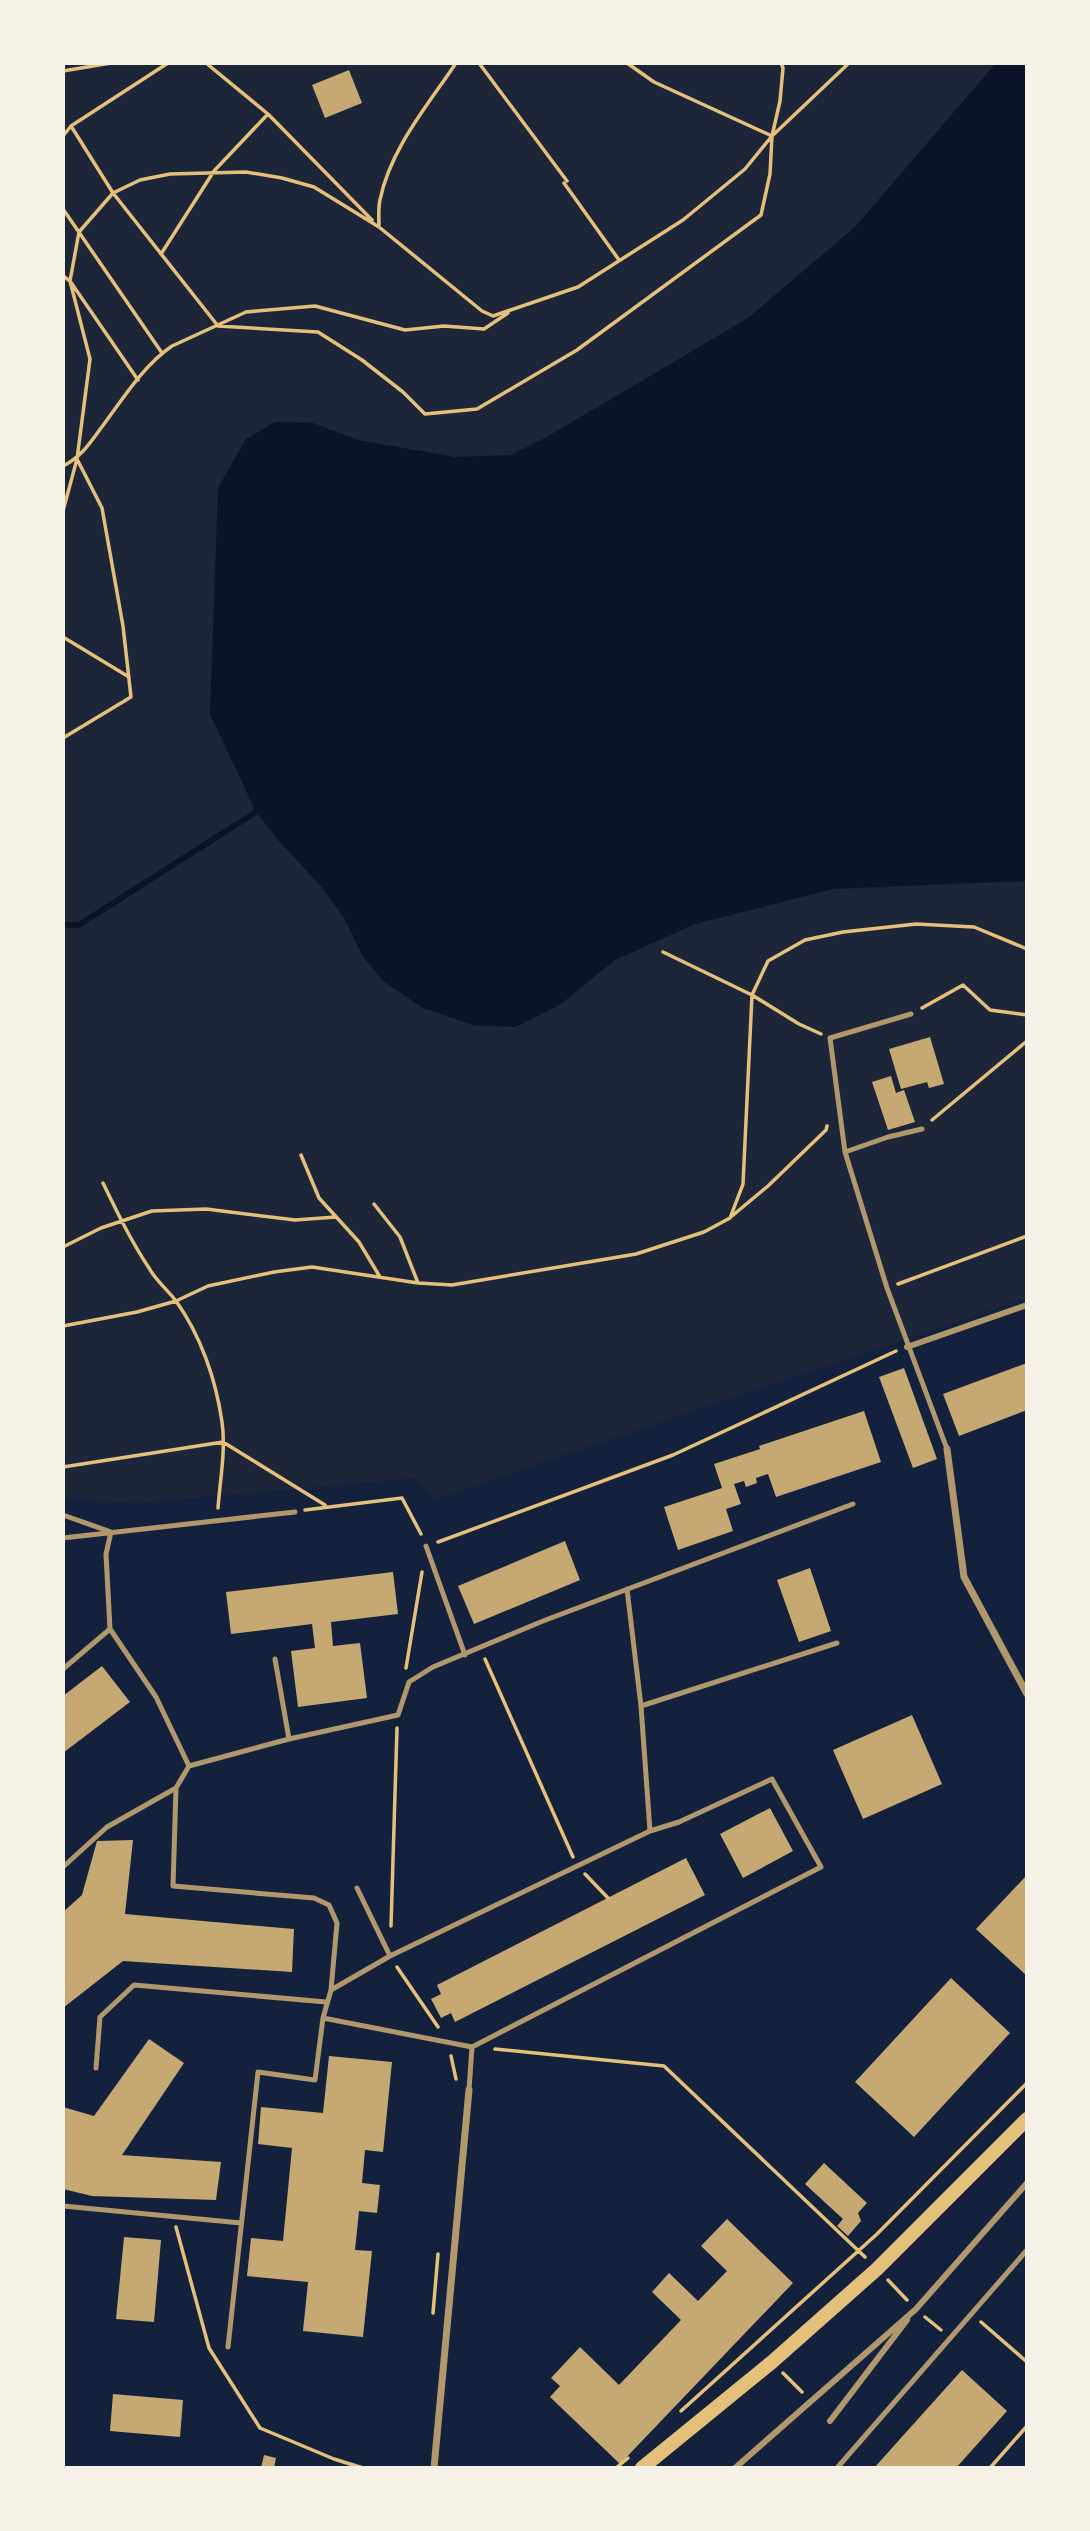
<svg xmlns="http://www.w3.org/2000/svg" width="1090" height="2531" viewBox="0 0 1090 2531" font-family="'Times New Roman',serif">
<style>
.green{fill:#1d2539}
.water{fill:#0b132b}
.lines{fill:none;stroke-linecap:round;stroke-linejoin:round}
.stream{stroke:#0b132b;stroke-width:6}
.building{fill:#c6a872}
.path{stroke:#e5c07b;stroke-width:3.5}
.service{stroke:#b1986c;stroke-width:5}
.pedestrian{stroke:#b1986c;stroke-width:6}
.minor{stroke:#b1986c;stroke-width:7}
.secondary{stroke:#e5c07b;stroke-width:14}
</style>
<rect width="100%" height="100%" fill="#14213d"/>
<path class="green" d="M 63,63 L 1027,63 L 1027,1298 L 434,1499 L 415,1478 L 138,1503 L 63,1499 Z"/>
<path class="water" d="M 996,63 L 1027,63 L 1027,881 L 834,889 L 695,924 L 615,960 L 561,1004 L 515,1027 L 473,1025 L 423,1008 L 383,981 L 362,955 L 344,918 L 319,884 L 278,840 L 256,812 L 210,714 L 218,488 L 246,439 L 275,422 L 313,423 L 358,440 L 455,457 L 511,455 L 545,438 L 748,318 L 855,227 Z"/>
<g class="lines">
<path class="stream" d="M 63,925 L 79,925 L 256,812"/>
</g>
<path class="building" d="M 349,70 L 362,103 L 325,118 L 312,85 Z
M 930,1037 L 944,1084 L 929,1088 L 927,1082 L 901,1089 L 889,1049 Z
M 891,1076 L 896,1093 L 904,1090 L 915,1122 L 888,1130 L 872,1082 Z
M 1027,1363 L 1027,1410 L 959,1436 L 943,1394 Z
M 904,1368 L 937,1459 L 913,1468 L 879,1377 Z
M 864,1411 L 881,1462 L 776,1497 L 768,1474 L 756,1478 L 757,1483 L 746,1487 L 744,1481 L 734,1484 L 741,1504 L 726,1509 L 733,1531 L 678,1550 L 664,1507 L 722,1488 L 714,1464 L 760,1449 L 759,1446 Z
M 565,1541 L 580,1580 L 474,1624 L 458,1586 Z
M 810,1568 L 831,1631 L 799,1642 L 777,1580 Z
M 393,1572 L 398,1614 L 331,1622 L 333,1646 L 360,1643 L 367,1698 L 298,1707 L 291,1651 L 315,1648 L 312,1624 L 231,1634 L 226,1592 Z
M 102,1666 L 130,1702 L 63,1753 L 63,1696 Z
M 912,1715 L 942,1784 L 863,1819 L 833,1750 Z
M 770,1808 L 793,1851 L 743,1878 L 720,1834 Z
M 133,1840 L 125,1914 L 294,1929 L 292,1972 L 123,1961 L 63,2008 L 63,1912 L 82,1895 L 97,1841 Z
M 686,1858 L 705,1895 L 455,2022 L 451,2013 L 441,2018 L 431,1999 L 441,1994 L 437,1985 Z
M 1027,1875 L 1027,1976 L 976,1929 Z
M 951,1978 L 1010,2033 L 914,2137 L 855,2082 Z
M 149,2039 L 184,2063 L 122,2155 L 221,2162 L 216,2200 L 92,2196 L 63,2189 L 63,2107 L 94,2116 Z
M 329,2056 L 392,2062 L 383,2152 L 365,2150 L 362,2183 L 380,2185 L 377,2213 L 359,2211 L 355,2250 L 372,2251 L 363,2337 L 303,2331 L 308,2282 L 247,2276 L 251,2238 L 283,2241 L 292,2148 L 258,2144 L 261,2107 L 323,2113 Z
M 824,2163 L 867,2203 L 858,2213 L 861,2221 L 848,2236 L 837,2226 L 843,2219 L 805,2184 Z
M 727,2219 L 793,2283 L 620,2464 L 550,2397 L 560,2386 L 551,2378 L 580,2347 L 619,2385 L 681,2320 L 652,2292 L 669,2273 L 698,2301 L 727,2271 L 701,2246 Z
M 124,2237 L 161,2240 L 154,2322 L 116,2319 Z
M 962,2370 L 1007,2411 L 956,2468 L 874,2468 Z
M 113,2394 L 183,2400 L 180,2437 L 110,2431 Z
M 264,2455 L 276,2458 L 274,2468 L 261,2468 Z"/>
<g class="lines">
<path class="path" d="M 206,63 L 268,114 L 372,220
M 479,63 L 567,181
M 627,63 L 654,82 L 772,136
M 63,71 L 111,63
M 71,126 L 113,193 L 218,326 L 318,332 L 362,360 L 403,392 L 425,414 L 477,409 L 577,350 L 761,215 L 770,174 L 772,136 L 780,101 L 783,68 L 781,63
M 63,136 L 71,126 L 168,63
M 564,183 L 619,260
M 63,209 L 162,353
M 379,227 C 379,218 378,208 380,200 C 390,149 428,105 456,63
M 161,254 L 214,171 L 268,114
M 63,276 L 70,281 L 138,380
M 63,466 C 83,456 91,441 104,424 C 124,397 144,365 172,346 L 246,312 L 315,306 L 405,330 L 444,326 L 484,329 L 508,313
M 63,511 L 77,459 L 90,359 L 70,281 L 79,232 L 113,193 L 140,180 L 170,174 L 246,172 L 282,178 L 314,187 L 379,227 L 482,311 L 493,316 L 578,287 L 683,220 L 745,169 L 772,136 L 849,63
M 63,637 L 129,677
M 63,738 L 131,697 L 123,626 L 102,508 L 78,461
M 663,952 L 752,995 L 799,1024 L 821,1034
M 922,1008 L 963,985 L 990,1010 L 1027,1015
M 932,1120 L 1027,1041
M 301,1155 L 319,1198 L 359,1242 L 380,1277
M 103,1183 C 117,1212 131,1241 149,1268 C 156,1281 168,1290 176,1301 C 201,1336 216,1380 222,1422 C 226,1450 220,1480 218,1508
M 374,1204 L 400,1237 L 418,1283
M 732,1216 L 768,1186 L 826,1130 L 827,1126
M 63,1247 L 101,1228 L 152,1211 L 206,1209 L 295,1220 L 336,1217
M 898,1284 L 1027,1236
M 63,1326 L 137,1312 L 176,1301 L 208,1286 L 274,1272 L 312,1267 L 418,1283 L 452,1285 L 636,1254 L 704,1232 L 730,1218 L 743,1184 L 752,995 L 768,961 L 805,940 L 843,932 L 916,924 L 974,927 L 1027,949
M 63,1467 L 223,1442 L 325,1505
M 305,1510 L 402,1498 L 421,1534
M 438,1542 L 673,1455 L 896,1351
M 485,1659 L 573,1857
M 406,1668 L 422,1572
M 585,1874 L 608,1898
M 391,1926 L 397,1728
M 397,1967 L 438,2027
M 495,2049 L 664,2066 L 865,2257
M 451,2056 L 456,2079
M 176,2227 L 209,2348 L 260,2428 L 334,2459 L 363,2468
M 888,2280 L 907,2300
M 433,2313 L 438,2254
M 925,2317 L 941,2330
M 981,2322 L 1027,2362
M 783,2373 L 802,2392
M 681,2411 L 877,2234 L 1027,2083
M 616,2468 L 628,2458
M 990,2468 L 1027,2426"/>
<path class="service" d="M 911,1014 L 830,1038 L 845,1152 L 887,1288 L 947,1449
M 845,1152 L 888,1137 L 922,1129
M 63,1515 L 111,1532 L 106,1554 L 110,1629 L 156,1697 L 189,1766 L 176,1788 L 173,1886 L 314,1898 L 329,1905 L 337,1923 L 331,1990
M 63,1538 L 295,1512
M 426,1546 L 465,1655
M 627,1589 L 641,1706 L 650,1831
M 275,1659 L 289,1739
M 63,1669 L 110,1629
M 641,1706 L 837,1643
M 189,1766 L 289,1739 L 398,1715 L 409,1682 L 433,1667 L 543,1621 L 853,1504
M 63,1867 L 107,1827 L 176,1788
M 357,1888 L 390,1956
M 323,2018 L 331,1990 L 390,1956 L 650,1831 L 679,1822 L 772,1779 L 821,1867 L 472,2047
M 96,2068 L 100,2017 L 134,1985 L 326,2002
M 63,2206 L 241,2223
M 228,2347 L 258,2072 L 315,2080 L 323,2018 L 472,2047 L 469,2090
M 837,2468 L 1027,2250"/>
<path class="pedestrian" d="M 907,1347 L 1027,1305
M 830,2421 L 907,2320
M 735,2468 L 916,2309 L 1027,2183"/>
<path class="minor" d="M 947,1449 L 964,1577 L 1027,1694
M 434,2468 L 469,2090"/>
<path class="secondary" d="M 642,2468 L 772,2362 L 877,2269 L 1027,2119"/>
</g>
<rect width="1090" height="2531" fill="none" stroke="#f6f1e7" stroke-width="130"/>
</svg>
